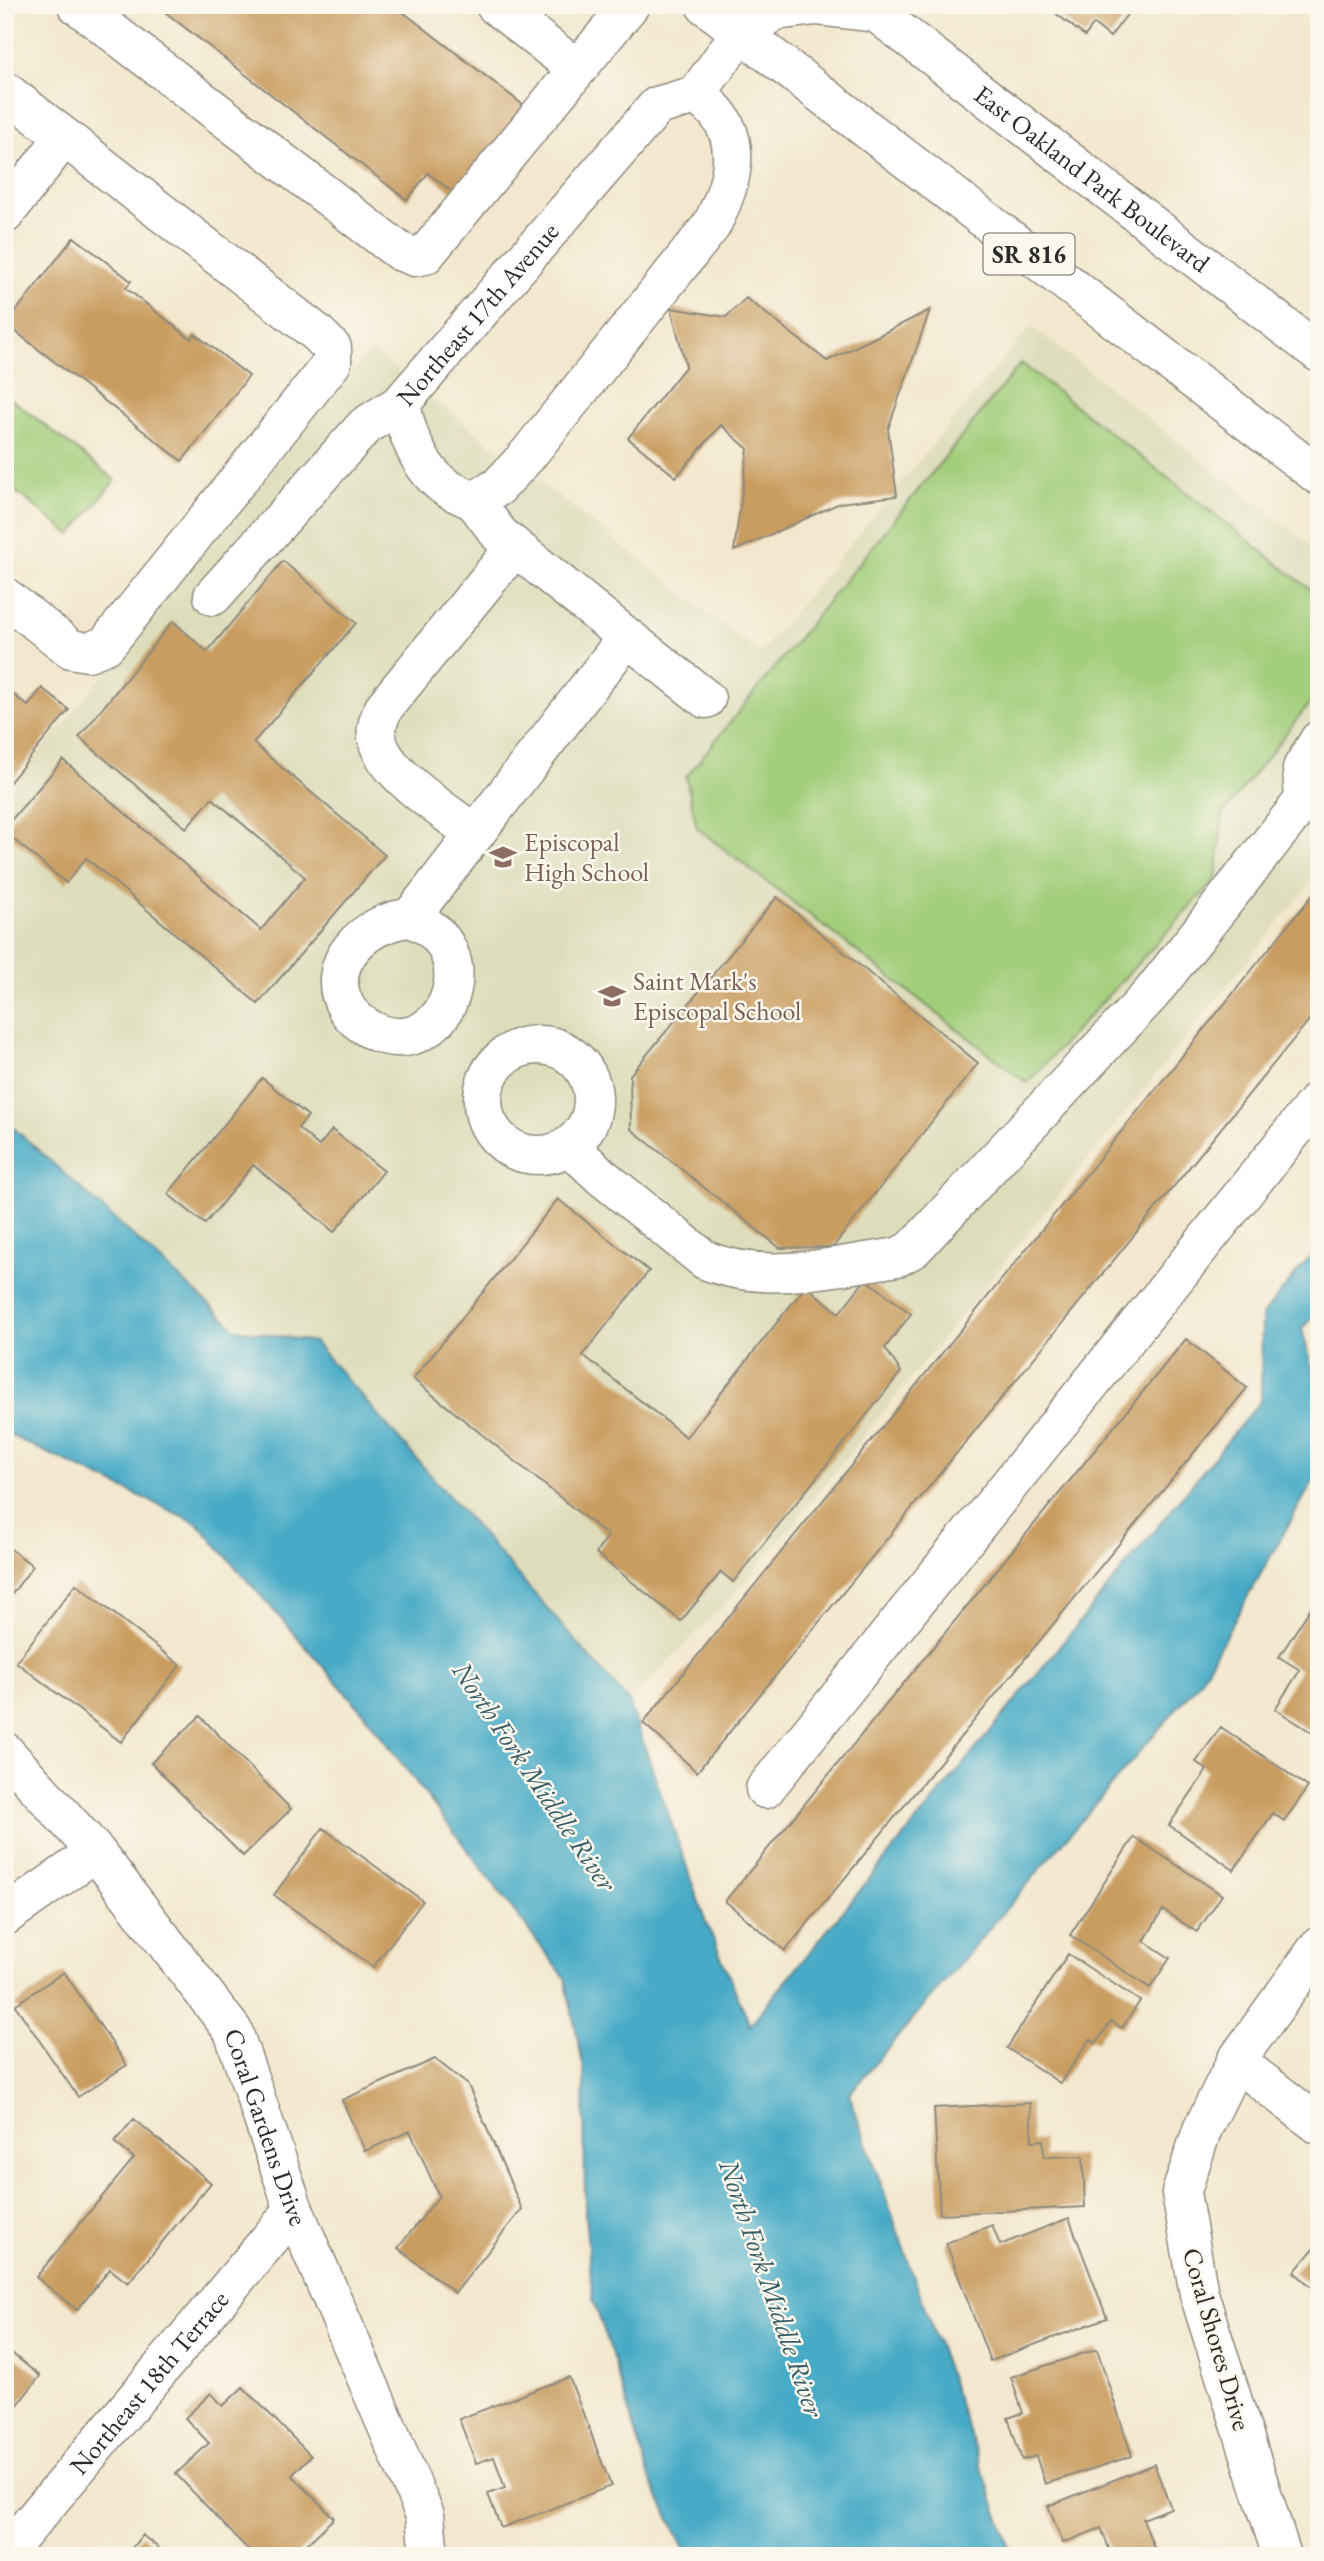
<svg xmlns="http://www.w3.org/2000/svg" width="1324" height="2561" viewBox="0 0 1324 2561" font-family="'EB Garamond',serif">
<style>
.built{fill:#deddbb}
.green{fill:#a3ce7b;stroke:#677c53;stroke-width:2}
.water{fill:#46aac6;stroke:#386a78;stroke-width:2}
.building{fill:#c99d61}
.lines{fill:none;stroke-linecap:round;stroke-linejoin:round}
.minor-casing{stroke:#8f8a7d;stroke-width:41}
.major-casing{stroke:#8f8a7d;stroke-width:41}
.minor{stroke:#fff;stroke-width:38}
.major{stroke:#fff;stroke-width:38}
.labels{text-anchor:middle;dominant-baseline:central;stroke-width:5;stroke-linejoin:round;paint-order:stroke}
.shield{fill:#fbf7ec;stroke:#696865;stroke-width:2}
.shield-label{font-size:24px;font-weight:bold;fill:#2b2b2b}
.street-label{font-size:26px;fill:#2b2b2b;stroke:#fbf7ec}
.education-label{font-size:26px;fill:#785e54;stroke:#fbf7ec;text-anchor:start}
.water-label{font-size:28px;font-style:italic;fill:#365e69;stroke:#fbf7ec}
</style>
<rect width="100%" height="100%" fill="#fbf7ec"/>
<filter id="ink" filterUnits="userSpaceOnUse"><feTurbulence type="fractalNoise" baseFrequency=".0143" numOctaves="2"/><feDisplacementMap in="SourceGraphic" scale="14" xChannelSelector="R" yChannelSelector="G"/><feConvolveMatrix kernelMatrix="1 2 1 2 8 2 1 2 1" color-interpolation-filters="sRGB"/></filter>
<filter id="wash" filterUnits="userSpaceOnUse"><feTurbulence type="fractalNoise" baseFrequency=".00686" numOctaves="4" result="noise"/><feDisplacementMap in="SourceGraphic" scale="28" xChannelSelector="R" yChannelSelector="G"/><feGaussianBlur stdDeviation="1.57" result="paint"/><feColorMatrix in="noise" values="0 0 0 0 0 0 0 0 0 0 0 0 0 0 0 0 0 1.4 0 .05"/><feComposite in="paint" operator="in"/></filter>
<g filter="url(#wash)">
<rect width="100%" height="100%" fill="#f3e8cf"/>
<path class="built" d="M 1031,326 L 1319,552 L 1319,873 L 744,1584 L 629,1702 L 314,1342 L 236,1329 L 5,1120 L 5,795 L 370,350 L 760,653 Z"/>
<path class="green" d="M 1021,363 L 1319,596 L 1319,691 L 1223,814 L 1216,879 L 1027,1083 L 697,828 L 686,777 Z
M 5,394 L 115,480 L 71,535 L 5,483 Z"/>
<path class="water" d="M 5,1120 L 236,1329 L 314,1342 L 629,1702 L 706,1922 L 750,2025 L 1261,1400 L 1262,1315 L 1319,1246 L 1319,1309 L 1302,1329 L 1319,1396 L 1319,1471 L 1200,1681 L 849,2094 L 1013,2556 L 688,2556 L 650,2479 L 609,2345 L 593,2300 L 585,2216 L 584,2070 L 565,1978 L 362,1711 L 197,1523 L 5,1433 Z"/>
<g id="blocks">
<path class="building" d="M 156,5 L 394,5 L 527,108 L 459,197 L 428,173 L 407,200 Z
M 1045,5 L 1134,5 L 1110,37 L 1094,24 L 1085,36 Z
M 74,237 L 131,281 L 126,288 L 191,339 L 195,334 L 249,376 L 182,461 L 6,324 Z
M 746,298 L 827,361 L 930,310 L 888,429 L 897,496 L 840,503 L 734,551 L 748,449 L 721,425 L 676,477 L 628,438 L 686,366 L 671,308 L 726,317 Z
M 283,561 L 356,623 L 253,743 L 385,855 L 258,1004 L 86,858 L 66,883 L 5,832 L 5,827 L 63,760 L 261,930 L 305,877 L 212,798 L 186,828 L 79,737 L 173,621 L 207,652 Z
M 5,688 L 28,706 L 42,688 L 69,710 L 5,788 Z
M 1319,887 L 1319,1008 L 697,1772 L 643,1723 Z
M 777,897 L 978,1063 L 833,1247 L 780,1248 L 631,1129 L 630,1075 Z
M 262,1078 L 308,1116 L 298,1128 L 319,1146 L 332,1130 L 384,1171 L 334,1232 L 253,1165 L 205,1224 L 168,1194 Z
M 558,1199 L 649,1271 L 583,1355 L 686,1437 L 806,1286 L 839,1313 L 866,1279 L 911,1314 L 885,1348 L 901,1372 L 733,1582 L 721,1572 L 681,1621 L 596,1553 L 608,1536 L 413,1379 Z
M 1186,1339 L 1247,1388 L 785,1951 L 725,1901 Z
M 5,1545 L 33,1566 L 5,1603 Z
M 76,1584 L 180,1665 L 121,1742 L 16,1662 Z
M 1312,1606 L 1319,1610 L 1319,1737 L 1275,1709 L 1300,1670 L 1279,1657 Z
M 200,1716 L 291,1809 L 243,1856 L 151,1763 Z
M 1221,1727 L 1308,1787 L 1284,1821 L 1273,1813 L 1234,1870 L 1169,1825 L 1207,1770 L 1196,1762 Z
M 323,1828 L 423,1901 L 373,1967 L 274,1895 Z
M 1134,1837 L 1222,1895 L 1197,1932 L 1163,1910 L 1144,1941 L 1170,1958 L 1150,1988 L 1070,1935 Z
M 1068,1954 L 1140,2001 L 1122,2028 L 1111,2021 L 1096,2043 L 1090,2039 L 1060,2083 L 1007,2048 Z
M 64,1972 L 127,2065 L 78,2097 L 15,2005 Z
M 435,2059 L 468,2085 L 522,2209 L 455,2293 L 398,2248 L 439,2196 L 410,2131 L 365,2151 L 342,2100 Z
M 1030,2103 L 1032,2141 L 1043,2140 L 1044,2157 L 1083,2156 L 1085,2207 L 940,2214 L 934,2108 Z
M 134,2119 L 211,2183 L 128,2283 L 110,2269 L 77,2310 L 36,2277 L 134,2158 L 114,2142 Z
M 1069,2218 L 1107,2318 L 990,2361 L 946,2243 L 992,2225 L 1000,2245 Z
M 1319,2242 L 1319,2293 L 1294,2272 Z
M 5,2348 L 40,2376 L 5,2421 Z
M 1097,2349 L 1132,2456 L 1045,2484 L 1036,2456 L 1022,2460 L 1008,2418 L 1023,2413 L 1011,2377 Z
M 569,2377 L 611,2486 L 501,2528 L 488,2494 L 505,2488 L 494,2457 L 476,2463 L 459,2419 Z
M 243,2387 L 311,2456 L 292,2475 L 334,2518 L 295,2556 L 254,2556 L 176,2474 L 209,2443 L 185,2418 L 211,2393 L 223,2406 Z
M 1154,2464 L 1171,2508 L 1143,2519 L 1157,2556 L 1112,2556 L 1101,2528 L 1063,2543 L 1048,2506 Z
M 142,2535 L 169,2556 L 126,2556 Z"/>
</g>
</g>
<g filter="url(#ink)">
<use href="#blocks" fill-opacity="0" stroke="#8f8a7d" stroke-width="2"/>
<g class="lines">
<g class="minor-casing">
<g id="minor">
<path d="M 77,5 L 399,251 L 415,257 L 425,255 L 630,5"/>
<path d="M 495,5 L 577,69"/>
<path d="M 5,91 L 317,333 L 332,348 L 332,363 L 106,645 L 88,652 L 71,649 L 5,597"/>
<path d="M 5,214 L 64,137"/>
<path d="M 401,403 C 406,433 419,467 444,486 C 453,492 465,497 474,501 L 498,487 L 526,457 L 711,226 C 729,191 745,148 717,113 C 711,106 702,100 696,95"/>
<path d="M 474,501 L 500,535 L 627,637"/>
<path id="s1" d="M 213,596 L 365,426 L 401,403 L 657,106 L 696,95 L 740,33"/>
<path d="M 1319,740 L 1302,768 L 1304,800 L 1319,798"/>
<path d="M 475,834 C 447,812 387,776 378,742 C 374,729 379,718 385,706 L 515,547"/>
<path d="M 410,918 L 627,637 L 706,699"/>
<path d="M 410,918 C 490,947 447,1057 381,1034 C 369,1030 354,1020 347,1009 C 320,964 366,921 410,918 Z"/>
<circle cx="538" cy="1100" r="55"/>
<path d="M 569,1146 L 602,1177 L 705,1260 C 766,1285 834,1266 898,1257 L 913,1249 L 1151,994 L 1304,800"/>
<path id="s2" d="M 5,1752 L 96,1852 L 233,2031 L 294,2210 L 425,2515 L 429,2556"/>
<path d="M 765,1789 L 1319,1099"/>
<path d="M 5,1916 L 96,1852"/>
<path d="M 1236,2061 L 1319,2125"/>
<path id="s3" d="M 5,2554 L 294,2210"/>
<path d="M 1282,2556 L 1199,2294 L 1181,2193 L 1202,2130 L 1236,2061 L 1319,1946"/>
</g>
</g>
<g class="major-casing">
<g id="major">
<path d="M 705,5 L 1319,476"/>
<path id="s4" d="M 866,5 L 1319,353"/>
<path d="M 740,33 L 775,11 L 816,6 L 876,13"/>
</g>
</g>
<use href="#minor" class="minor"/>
<use href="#major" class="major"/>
</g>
</g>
<defs>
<g id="school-bare" transform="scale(2.1)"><path d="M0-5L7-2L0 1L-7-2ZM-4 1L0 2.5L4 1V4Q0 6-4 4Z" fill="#8d6e63" stroke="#fbf7ec" stroke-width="2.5" paint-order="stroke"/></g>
</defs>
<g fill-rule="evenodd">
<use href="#school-bare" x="503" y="857"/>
<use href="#school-bare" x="612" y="996"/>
</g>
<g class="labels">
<rect class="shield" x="983.5" y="233.5" width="91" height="41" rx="5"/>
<g class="shield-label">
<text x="1029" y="254">SR 816</text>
</g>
<g class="street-label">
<text stroke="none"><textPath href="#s4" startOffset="285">East Oakland Park Boulevard</textPath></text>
<text stroke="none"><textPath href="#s1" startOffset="388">Northeast 17th Avenue</textPath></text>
<text stroke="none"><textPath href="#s2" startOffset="462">Coral Gardens Drive</textPath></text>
<text transform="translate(1217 2339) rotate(74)">Coral Shores Drive</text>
<text stroke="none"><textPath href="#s3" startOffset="224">Northeast 18th Terrace</textPath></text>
</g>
<g class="education-label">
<text x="524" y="842">Episcopal<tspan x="524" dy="30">High School</tspan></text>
<text x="633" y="981">Saint Mark's<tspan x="633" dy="30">Episcopal School</tspan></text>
</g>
<g class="water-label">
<text transform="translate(535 1776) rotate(56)">North Fork Middle River</text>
<text transform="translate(772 2288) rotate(71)">North Fork Middle River</text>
</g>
</g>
<rect width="1324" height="2561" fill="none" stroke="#fbf7ec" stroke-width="28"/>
</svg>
